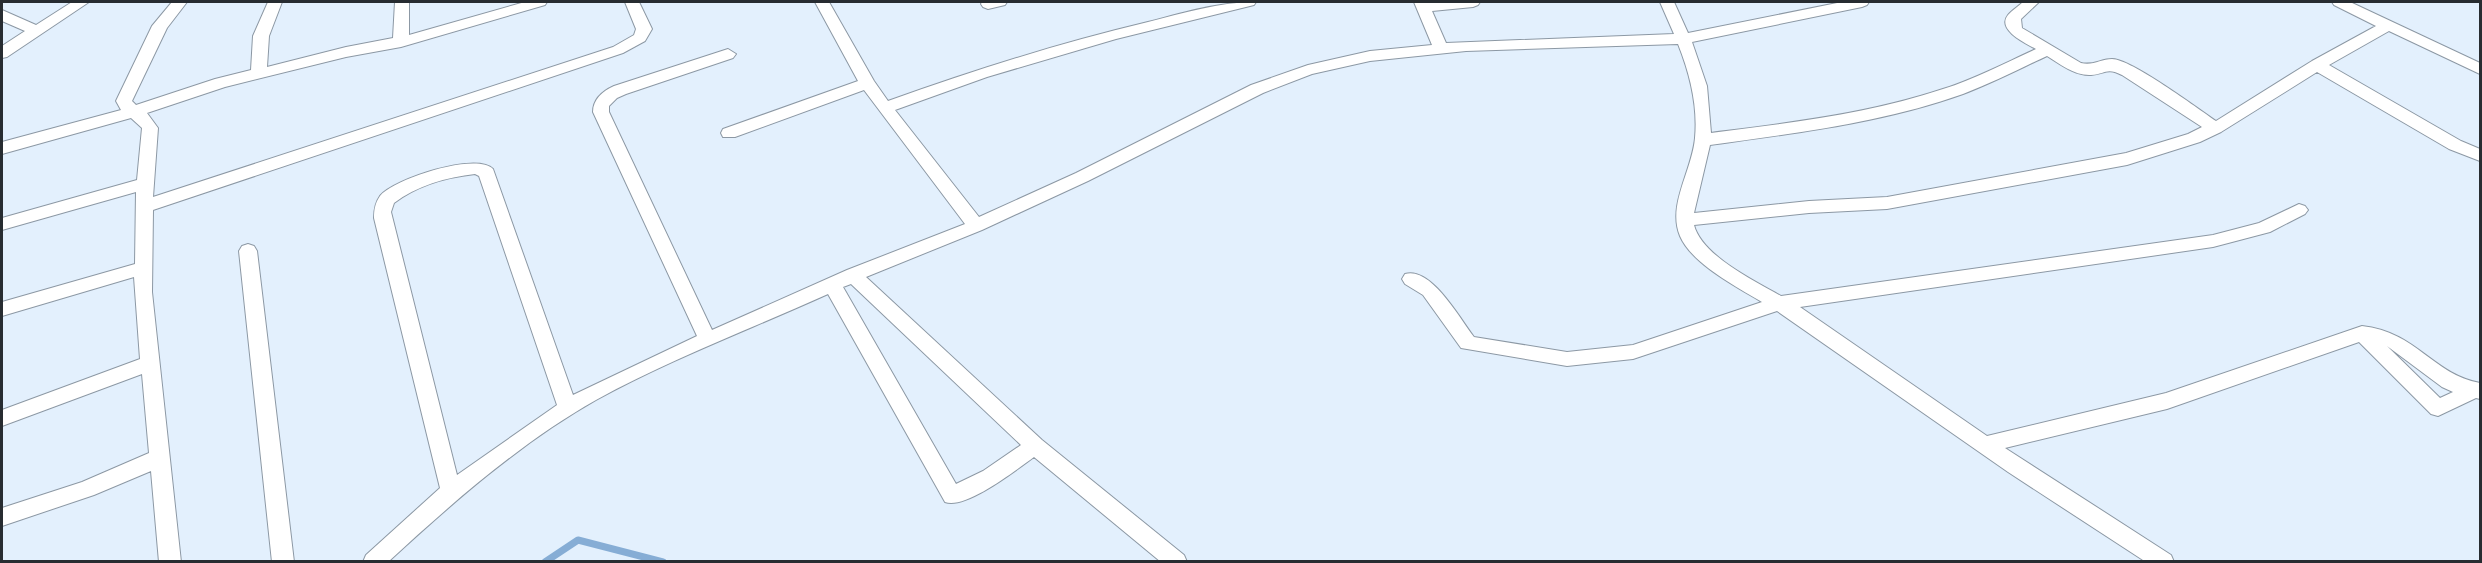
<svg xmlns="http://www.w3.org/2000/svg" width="2482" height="563" viewBox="0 0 2482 563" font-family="'Open Sans',sans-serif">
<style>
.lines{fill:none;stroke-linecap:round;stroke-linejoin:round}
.stream{stroke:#86add5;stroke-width:7}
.minor-casing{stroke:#8c98a4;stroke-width:2}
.minor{fill:#fff;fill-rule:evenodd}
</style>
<rect width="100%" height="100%" fill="#e3f0fd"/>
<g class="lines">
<path class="stream" d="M 545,562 L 578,540 L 663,562"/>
<g class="minor-casing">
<path id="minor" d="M 72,2 L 89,2 L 7,57 L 2,58 L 2,46 L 25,31 L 2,21 L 2,10 L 36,25 Z
M 172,2 L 187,2 L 167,28 L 132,101 L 136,105 L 215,79 L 251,70 L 253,36 L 268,2 L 282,2 L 269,36 L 267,67 L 346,47 L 393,38 L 395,2 L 409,2 L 409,35 L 525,2 L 547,2 L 545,5 L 401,47 L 346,57 L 225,87 L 147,113 L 158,128 L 153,197 L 613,47 L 634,35 L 636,29 L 625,2 L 639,2 L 652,29 L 645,41 L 623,53 L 153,210 L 152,292 L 181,562 L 159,562 L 151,471 L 94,495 L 2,526 L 2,508 L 82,482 L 149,453 L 142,374 L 2,426 L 2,410 L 140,359 L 134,277 L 2,316 L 2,302 L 135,264 L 136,192 L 2,230 L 2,218 L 137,180 L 142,128 L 131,118 L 2,154 L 2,142 L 121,110 L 116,101 L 152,26 Z
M 815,2 L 829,2 L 874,81 L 888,101 C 974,70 1060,43 1148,22 C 1184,13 1219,2 1256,2 L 1254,5 L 1116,39 L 987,77 L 895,110 L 979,217 L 1076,173 L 1251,85 L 1308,65 L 1370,51 L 1432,45 L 1414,2 L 1480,2 L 1478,5 L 1473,7 L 1432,11 L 1446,43 L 1674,34 L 1660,2 L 1674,2 L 1688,33 L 1842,2 L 1869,2 L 1867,5 L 1862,7 L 1692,42 L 1707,86 L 1711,133 C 1789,123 1868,114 1943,89 C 1975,79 2005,63 2036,49 C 2027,44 1996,30 2008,15 C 2012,10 2019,6 2023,2 L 2039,2 L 2021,19 L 2022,28 L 2081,63 C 2093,66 2101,59 2112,59 C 2131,59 2197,108 2216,121 L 2312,61 L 2376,26 L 2334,5 L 2332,2 L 2350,2 L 2480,63 L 2480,74 L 2389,31 L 2329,65 L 2461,141 L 2480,149 L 2480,161 L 2449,149 L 2317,72 L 2221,132 L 2200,142 L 2127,165 L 1887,209 L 1809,213 L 1694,225 C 1702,256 1755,281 1781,296 L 2213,235 L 2259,223 L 2299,204 L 2305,206 L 2308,210 L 2305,214 L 2270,232 L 2213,247 L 1800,307 L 1987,436 L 2166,393 L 2362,326 C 2417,332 2432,374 2480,383 L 2480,399 L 2476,398 L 2438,416 L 2431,414 L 2359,342 L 2167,409 L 2005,448 L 2171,555 L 2174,562 L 2146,562 L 2008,472 L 1777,311 L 1633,359 L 1567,366 L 1461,348 L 1423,295 L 1405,284 L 1402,279 L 1405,274 C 1431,266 1460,319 1474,337 L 1567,352 L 1633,345 L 1762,302 C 1737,287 1692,264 1680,236 C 1667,205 1692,171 1695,138 C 1698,106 1690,74 1678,44 L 1466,51 L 1370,61 L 1312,74 L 1263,93 L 1088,181 L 982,230 L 866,277 L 1042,440 L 1184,555 L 1187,562 L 1161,562 L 1034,457 C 1016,470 965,510 945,502 L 828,294 C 751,329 670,359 596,400 C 520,443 452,503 388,562 L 363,562 L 366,555 L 440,488 L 374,218 C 374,210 375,203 380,196 C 394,179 476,152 493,169 L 573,395 L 697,336 L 593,112 C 593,99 603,91 614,86 L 728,49 L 736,54 L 733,58 L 626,94 L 617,98 L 609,106 L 609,112 L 712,330 L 847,270 L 965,224 L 864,90 L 735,137 L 723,137 L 721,133 L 723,129 L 858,81 ZM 2047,56 C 2060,64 2075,76 2091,75 C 2106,74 2106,67 2122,75 L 2202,127 L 2188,134 L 2126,153 L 1887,197 L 1809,201 L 1694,213 L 1710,145 C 1795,133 1882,123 1963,94 C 1992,83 2019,69 2047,56 ZM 475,174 L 479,176 L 557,405 L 457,475 L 391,212 L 394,203 C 416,186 447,177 475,174 ZM 851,284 L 1021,445 L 983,471 L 956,484 L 843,287 ZM 2387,346 L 2442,387 L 2453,392 L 2440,398 Z
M 982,2 L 1007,2 L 1005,5 L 988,9 L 983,7 L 981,4 Z
M 248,244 L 254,246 L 257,251 L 294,562 L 272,562 L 239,251 L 242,246 Z"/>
</g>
<use href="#minor" class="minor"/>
</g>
<rect width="2482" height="563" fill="none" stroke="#272c31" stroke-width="6"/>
</svg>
